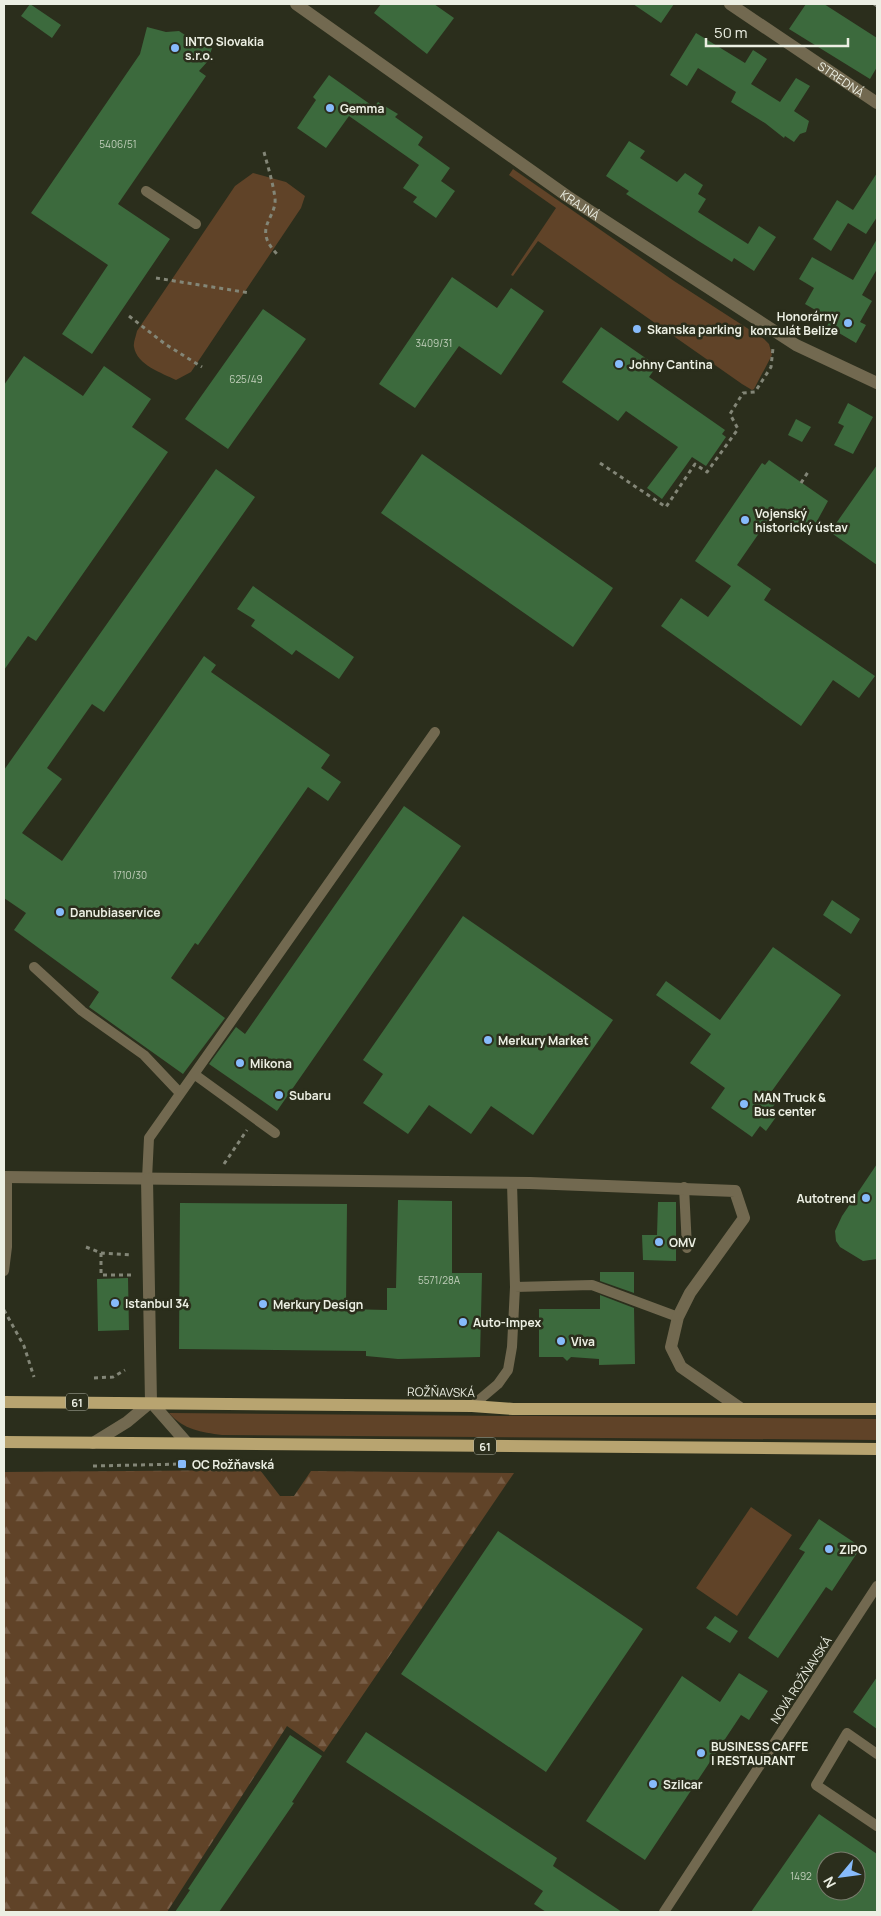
<svg xmlns="http://www.w3.org/2000/svg" width="881" height="1916" viewBox="0 0 881 1916" font-family="Manrope,sans-serif">
<style>
.green{fill:#604328}
.forest{fill:url(#forest-firs)}
.building{fill:#3c6a3d;fill-rule:evenodd}
.lines{fill:none;stroke-linecap:round;stroke-linejoin:round}
.path{stroke:#838677;stroke-width:3;stroke-dasharray:4 4;stroke-linecap:butt}
.service{stroke:#726950;stroke-width:10}
.minor{stroke:#726950;stroke-width:12}
.primary{stroke:#b8a470;stroke-width:12}
.poi-dot{fill:#87bbfb;stroke:#2b2e1c;stroke-width:2}
.labels{text-anchor:middle;dominant-baseline:central;stroke-width:5;stroke-linejoin:round;paint-order:stroke}
.number-label{font-size:10px;fill:#c0ceba}
.shield{fill:#2b2e1c;stroke:#b2b5a7;stroke-width:1}
.shield-label{font-size:11px;font-weight:bold;fill:#ecefe3}
.poi-label{font-size:12px;font-weight:bold;fill:#ecefe3;stroke:#2b2e1c;text-anchor:start}
.street-label{font-size:12px;fill:#ecefe3;stroke:#2b2e1c}
</style>
<defs>
<pattern id="forest-firs" width="22" height="20" patternUnits="userSpaceOnUse" patternTransform="scale(1.25)"><rect width="22" height="20" fill="#604328"/><path d="M5 1l3.5 6h-7zM16 11l3.5 6h-7z" fill="#775e47"/></pattern>
</defs>
<rect width="100%" height="100%" fill="#2b2e1c"/>
<path class="green" d="M 513,169 L 674,281 L 764,339 L 769,344 L 772,355 L 754,389 L 752,390 L 742,384 L 538,241 L 513,276 L 511,275 L 556,208 L 509,175 Z
M 253,173 L 286,182 L 305,196 L 301,208 L 191,372 L 176,380 C 162,373 137,365 134,347 C 133,343 136,336 137,331 L 235,186 Z
M 169,1413 L 877,1419 L 877,1440 L 222,1435 C 201,1432 184,1430 169,1413 Z
M 751,1507 L 792,1535 L 737,1616 L 696,1588 Z"/>
<path class="forest" d="M 260,1470 L 280,1496 L 294,1496 L 311,1471 L 514,1473 L 324,1752 L 287,1726 L 167,1912 L 4,1912 L 4,1472 Z"/>
<path class="building" d="M 30,4 L 61,25 L 52,38 L 21,16 Z
M 381,4 L 434,4 L 454,18 L 427,54 L 374,13 Z
M 633,4 L 674,4 L 661,23 Z
M 806,4 L 824,4 L 877,38 L 877,67 L 870,79 L 789,29 Z
M 147,27 L 166,32 L 179,31 L 185,35 L 187,44 L 212,48 L 208,61 L 199,71 L 206,76 L 118,204 L 170,239 L 92,354 L 62,334 L 108,265 L 31,213 L 140,54 Z
M 696,33 L 745,63 L 753,50 L 767,59 L 751,84 L 780,102 L 796,78 L 810,86 L 794,111 L 809,121 L 806,132 L 800,134 L 794,142 L 785,136 L 784,138 L 765,123 L 731,102 L 736,92 L 698,68 L 687,86 L 670,75 Z
M 329,75 L 374,107 L 378,102 L 398,114 L 395,117 L 423,137 L 418,145 L 450,168 L 441,181 L 455,191 L 436,218 L 413,202 L 417,197 L 403,188 L 419,165 L 349,116 L 326,148 L 297,128 L 316,100 L 313,97 Z
M 629,141 L 645,151 L 640,158 L 677,182 L 685,173 L 703,185 L 698,194 L 706,199 L 698,212 L 748,244 L 759,226 L 776,237 L 754,271 L 734,258 L 732,262 L 697,240 L 626,194 L 629,191 L 606,176 Z
M 877,173 L 877,217 L 866,234 L 848,223 L 831,251 L 813,239 L 837,200 L 853,210 Z
M 877,239 L 877,269 L 862,295 L 872,301 L 860,322 L 866,325 L 856,343 L 827,326 L 831,319 L 805,304 L 814,288 L 799,279 L 812,257 L 853,280 Z
M 452,277 L 497,308 L 511,288 L 544,311 L 501,375 L 459,346 L 415,408 L 379,384 Z
M 263,309 L 306,339 L 228,449 L 185,419 Z
M 601,327 L 657,366 L 649,377 L 725,430 L 722,434 L 726,437 L 706,466 L 692,457 L 662,499 L 647,488 L 678,447 L 626,411 L 618,421 L 562,382 Z
M 24,356 L 83,396 L 104,366 L 151,399 L 132,427 L 168,452 L 36,641 L 28,636 L 4,670 L 4,385 Z
M 848,403 L 873,417 L 853,454 L 834,445 L 844,426 L 838,423 Z
M 796,419 L 811,427 L 802,442 L 788,435 Z
M 422,454 L 613,588 L 573,647 L 381,513 Z
M 769,460 L 828,501 L 816,523 L 813,520 L 805,531 L 775,510 L 737,565 L 771,589 L 764,600 L 875,676 L 859,698 L 833,680 L 801,726 L 661,626 L 681,598 L 708,617 L 731,586 L 695,561 L 762,463 L 765,465 Z
M 877,465 L 877,565 L 830,532 Z
M 216,469 L 255,497 L 104,712 L 92,704 L 47,768 L 62,779 L 22,833 L 62,861 L 204,656 L 216,665 L 211,672 L 330,755 L 321,768 L 341,782 L 328,801 L 308,787 L 198,945 L 195,943 L 171,978 L 225,1018 L 183,1074 L 89,1007 L 99,992 L 14,930 L 26,913 L 4,898 L 4,770 Z
M 253,586 L 354,657 L 339,679 L 296,650 L 292,655 L 251,626 L 255,620 L 237,609 Z
M 404,806 L 461,846 L 277,1111 L 209,1064 L 236,1027 L 245,1034 Z
M 832,900 L 860,919 L 851,934 L 823,915 Z
M 463,916 L 613,1020 L 533,1135 L 491,1106 L 471,1134 L 429,1105 L 408,1134 L 363,1103 L 383,1074 L 363,1060 Z
M 773,947 L 841,995 L 769,1095 L 777,1101 L 769,1112 L 776,1117 L 766,1131 L 760,1126 L 752,1137 L 711,1108 L 725,1088 L 690,1063 L 711,1034 L 656,995 L 666,981 L 720,1020 Z
M 877,1164 L 877,1259 L 863,1261 L 840,1247 L 836,1241 L 835,1231 L 842,1216 Z
M 398,1200 L 452,1201 L 452,1273 L 482,1273 L 480,1357 L 398,1359 L 366,1356 L 366,1351 L 179,1349 L 180,1203 L 347,1204 L 346,1309 L 387,1310 L 387,1288 L 396,1288 Z
M 658,1202 L 676,1202 L 676,1261 L 643,1260 L 642,1235 L 657,1235 Z
M 600,1272 L 634,1272 L 634,1293 L 600,1281 Z
M 128,1278 L 129,1330 L 98,1331 L 97,1279 Z
M 600,1295 L 634,1308 L 635,1364 L 599,1365 L 599,1359 L 571,1357 L 567,1361 L 563,1357 L 539,1357 L 539,1309 L 600,1309 Z
M 819,1519 L 861,1547 L 832,1591 L 826,1587 L 778,1658 L 748,1638 L 805,1552 L 799,1549 Z
M 498,1531 L 643,1629 L 546,1772 L 401,1674 Z
M 715,1616 L 738,1631 L 730,1643 L 706,1628 Z
M 739,1673 L 768,1691 L 749,1720 L 741,1715 L 645,1860 L 586,1821 L 682,1676 L 720,1702 Z
M 877,1677 L 877,1729 L 853,1712 Z
M 366,1732 L 557,1858 L 553,1866 L 622,1912 L 546,1912 L 534,1904 L 543,1891 L 346,1762 Z
M 290,1735 L 322,1756 L 292,1802 L 294,1803 L 219,1912 L 175,1912 L 190,1890 L 188,1889 Z
M 819,1814 L 877,1854 L 877,1912 L 751,1912 ZM 826,1861 L 856,1861 L 856,1891 L 826,1891 Z"/>
<g class="lines">
<path class="path" d="M 874,4 L 877,6
M 264,152 C 268,167 273,183 275,198 C 277,219 251,228 278,255
M 156,278 L 250,293
M 129,316 L 165,344 L 202,367
M 600,463 L 666,507 L 695,464 L 707,472 L 738,429 L 730,414 L 743,393 L 755,392 L 771,367 L 773,348
M 801,483 L 808,472
M 224,1164 L 247,1130
M 86,1247 L 101,1253 L 132,1255
M 101,1253 L 101,1275 L 131,1275
M 4,1310 L 24,1346 L 34,1377
M 94,1378 L 113,1377 L 125,1370
M 93,1466 L 182,1464"/>
<path class="service" d="M 146,191 L 196,224
M 34,967 L 82,1011 L 144,1055 L 179,1092
M 194,1074 L 275,1133
M 147,1179 L 149,1138 L 435,732
M 684,1187 L 687,1248
M 4,1271 L 7,1247 L 7,1177
M 515,1287 L 592,1285 L 678,1317
M 472,1406 L 498,1384 L 508,1370 L 512,1347 L 515,1287 L 512,1183
M 877,1754 L 847,1733 L 816,1785 L 877,1826
M 664,1912 L 877,1586"/>
<g class="minor">
<path id="s1" d="M 296,4 L 567,196 L 796,345 L 877,383"/>
<path id="s2" d="M 730,4 L 877,103"/>
<path d="M 4,1177 L 530,1183 L 735,1191 L 744,1218 L 690,1293 L 678,1317 L 671,1347 L 681,1367 L 740,1408"/>
<path d="M 147,1179 L 151,1402 L 187,1443"/>
<path d="M 93,1443 L 127,1422 L 151,1402"/>
</g>
<path class="primary" d="M 4,1402 L 472,1406 L 513,1409 L 877,1409
M 4,1442 L 877,1449"/>
</g>
<g class="poi-dot">
<circle cx="175" cy="48" r="5"/>
<circle cx="330" cy="108" r="5"/>
<circle cx="848" cy="323" r="5"/>
<circle cx="637" cy="329" r="5"/>
<circle cx="619" cy="364" r="5"/>
<circle cx="745" cy="520" r="5"/>
<circle cx="60" cy="912" r="5"/>
<circle cx="488" cy="1040" r="5"/>
<circle cx="240" cy="1063" r="5"/>
<circle cx="279" cy="1095" r="5"/>
<circle cx="744" cy="1104" r="5"/>
<circle cx="866" cy="1198" r="5"/>
<circle cx="659" cy="1242" r="5"/>
<circle cx="115" cy="1303" r="5"/>
<circle cx="263" cy="1304" r="5"/>
<circle cx="463" cy="1322" r="5"/>
<circle cx="561" cy="1341" r="5"/>
<rect x="177" y="1459" width="10" height="10" rx="2.5"/>
<circle cx="829" cy="1549" r="5"/>
<circle cx="701" cy="1753" r="5"/>
<circle cx="653" cy="1784" r="5"/>
</g>
<g class="labels">
<g class="number-label">
<text x="118" y="144">5406/51</text>
<text x="434" y="343">3409/31</text>
<text x="246" y="379">625/49</text>
<text x="130" y="875">1710/30</text>
<text x="439" y="1280">5571/28A</text>
<text x="801" y="1876">1492</text>
</g>
<g class="shield">
<rect x="66" y="1393.5" width="22" height="17" rx="4"/>
<rect x="474" y="1437.5" width="22" height="17" rx="4"/>
</g>
<g class="shield-label">
<text x="77" y="1402">61</text>
<text x="485" y="1446">61</text>
</g>
<g class="poi-label">
<text x="185" y="41">INTO Slovakia<tspan x="185" dy="14">s.r.o.</tspan></text>
<text x="340" y="108">Gemma</text>
<text x="838" y="316" text-anchor="end">Honorárny<tspan x="838" dy="14">konzulát Belize</tspan></text>
<text x="647" y="329">Skanska parking</text>
<text x="629" y="364">Johny Cantina</text>
<text x="755" y="513">Vojenský<tspan x="755" dy="14">historický ústav</tspan></text>
<text x="70" y="912">Danubiaservice</text>
<text x="498" y="1040">Merkury Market</text>
<text x="250" y="1063">Mikona</text>
<text x="289" y="1095">Subaru</text>
<text x="754" y="1097">MAN Truck &amp;<tspan x="754" dy="14">Bus center</tspan></text>
<text x="856" y="1198" text-anchor="end">Autotrend</text>
<text x="669" y="1242">OMV</text>
<text x="125" y="1303">Istanbul 34</text>
<text x="273" y="1304">Merkury Design</text>
<text x="473" y="1322">Auto-Impex</text>
<text x="571" y="1341">Viva</text>
<text x="192" y="1464">OC Rožňavská</text>
<text x="839" y="1549">ZIPO</text>
<text x="711" y="1746">BUSINESS CAFFE<tspan x="711" dy="14">| RESTAURANT</tspan></text>
<text x="663" y="1784">Szilcar</text>
</g>
<g class="street-label">
<text stroke="none"><textPath href="#s2" startOffset="134">STREDNÁ</textPath></text>
<text stroke="none"><textPath href="#s1" startOffset="348">KRAJNÁ</textPath></text>
<text transform="translate(441 1392) rotate(1)">ROŽŇAVSKÁ</text>
<text transform="translate(801 1680) rotate(-57)">NOVÁ ROŽŇAVSKÁ</text>
</g>
</g>
<rect width="881" height="1916" fill="none" stroke="#ecefe3" stroke-width="10"/>
<g transform="translate(841 1876) rotate(241)"><circle r="24" fill="#2b2e1c" stroke="#787b6c"/>
<path d="M0-4L9 19L0 12L-9 19Z" fill="#87bbfb"/>
<text y="-8" font-size="14" font-weight="bold" text-anchor="middle" fill="#ecefe3">N</text>
</g>
<path d="M706 38v8h142v-8" fill="none" stroke="#ecefe3" stroke-width="2.5"/>
<text x="714" y="38" font-size="15" fill="#ecefe3" stroke="#2b2e1c" stroke-width="4" paint-order="stroke">50 m</text>
</svg>
